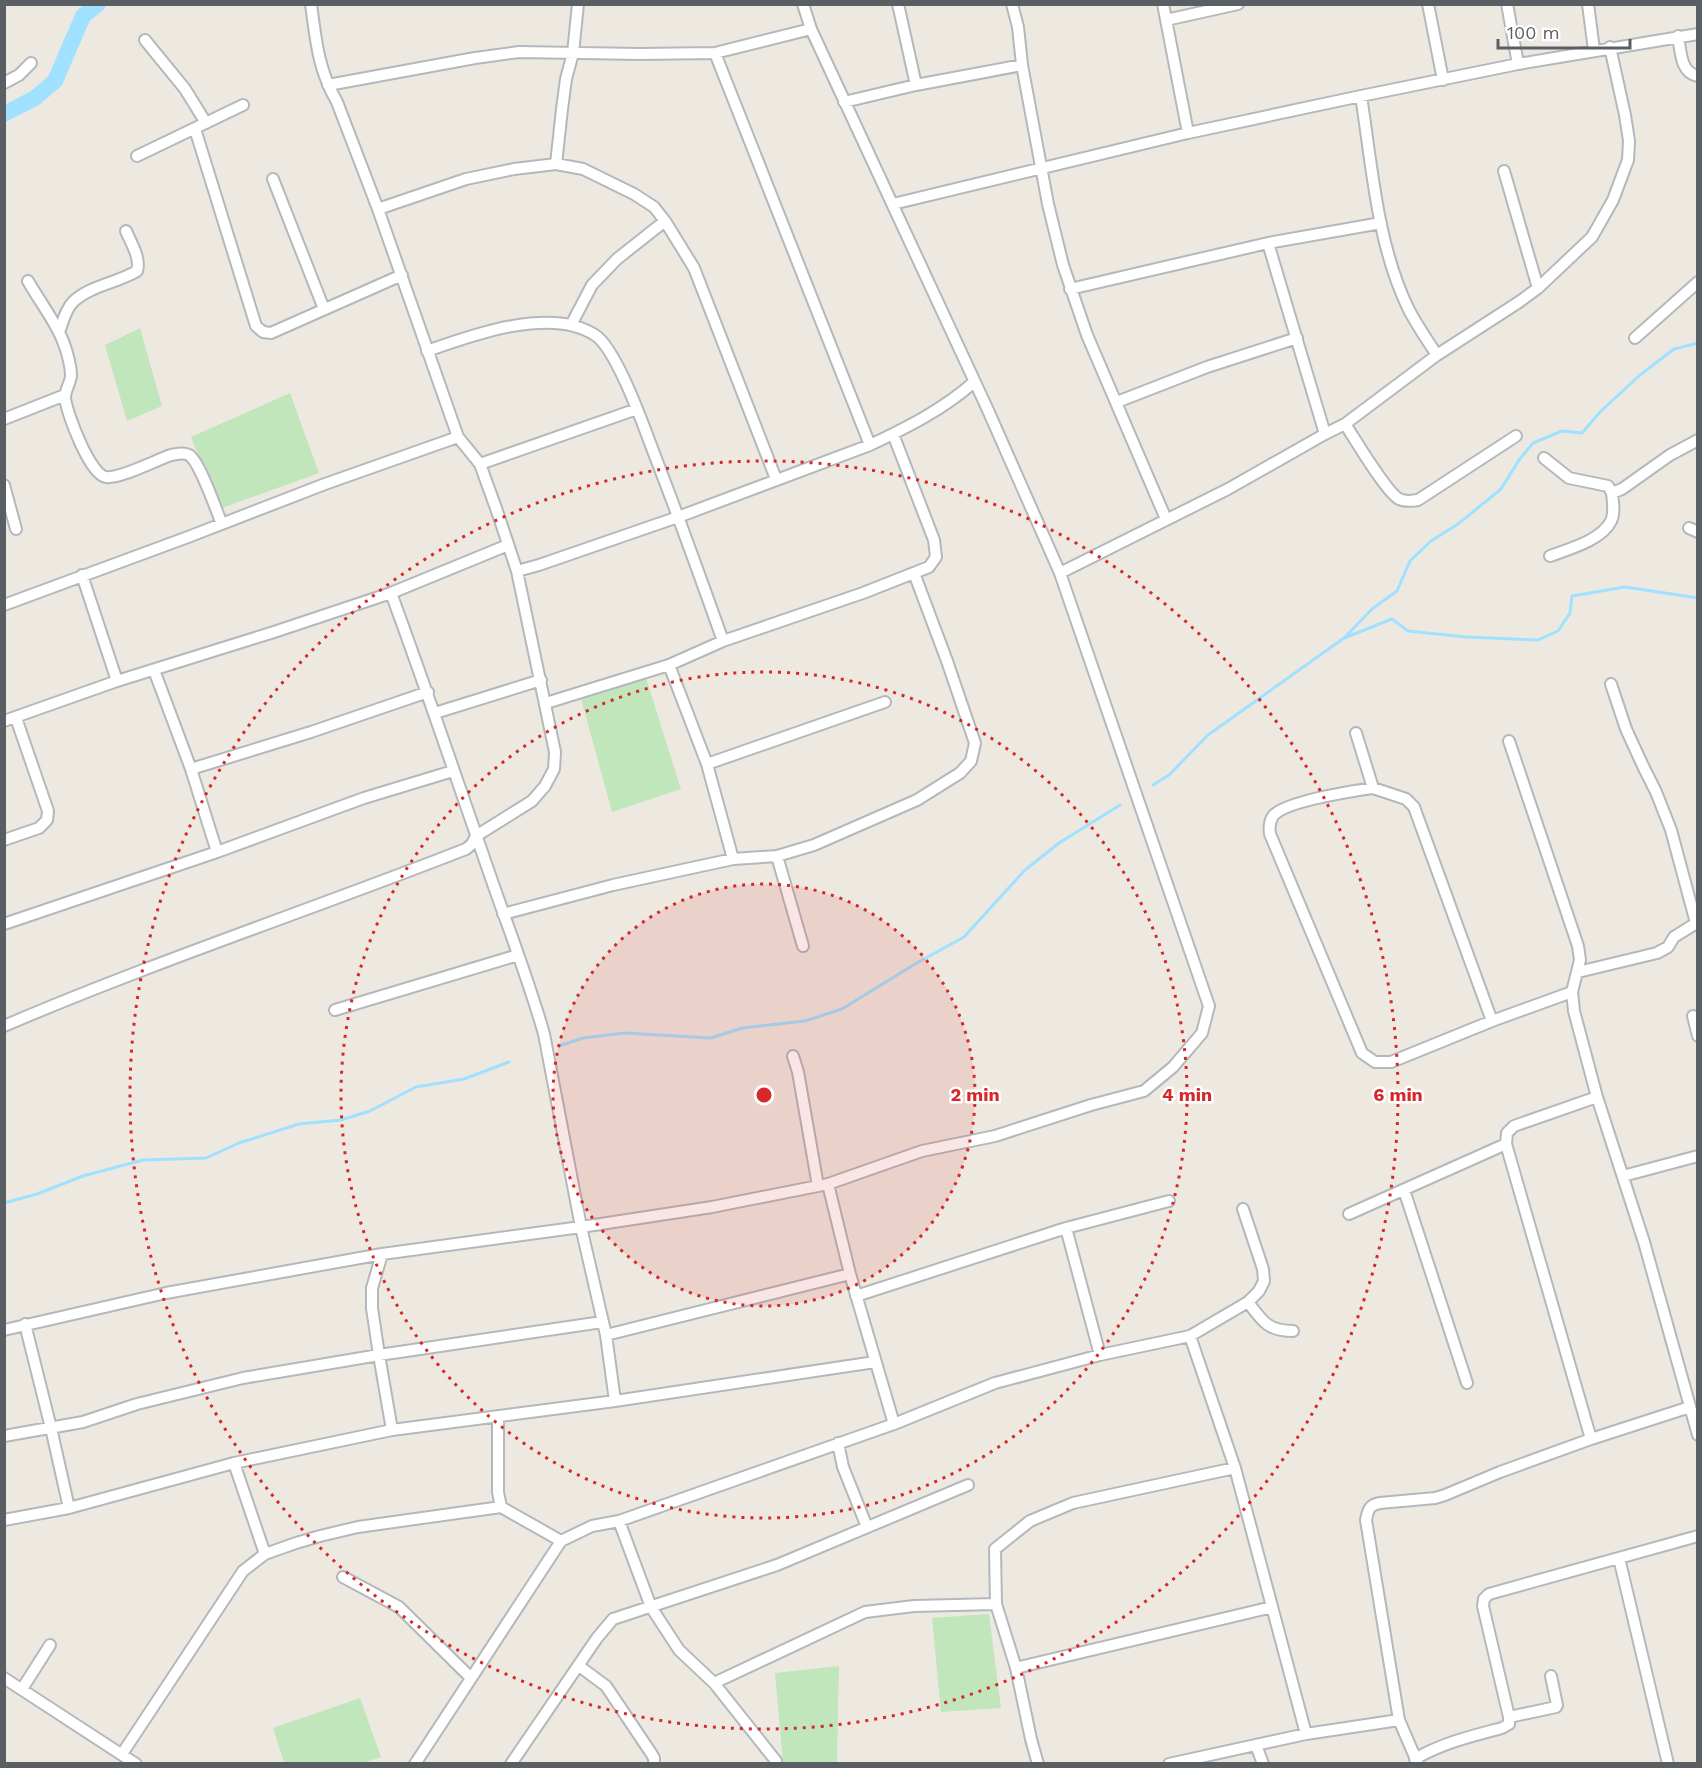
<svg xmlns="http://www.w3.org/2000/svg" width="1702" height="1768" viewBox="0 0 1702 1768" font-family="'Work Sans',sans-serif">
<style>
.green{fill:#c1e6bc}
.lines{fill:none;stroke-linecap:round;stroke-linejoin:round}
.stream{stroke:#9fe1ff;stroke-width:3}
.river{stroke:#9fe1ff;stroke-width:16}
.minor-casing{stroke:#b4b8bc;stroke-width:14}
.minor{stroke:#fff;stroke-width:10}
.ring{fill:none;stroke:#d62828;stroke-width:3;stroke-dasharray:3 6}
.centre{fill:#d62828;stroke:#fff;stroke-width:3}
.ring-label{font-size:18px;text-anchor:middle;font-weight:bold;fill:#d62828;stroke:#fff;stroke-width:5;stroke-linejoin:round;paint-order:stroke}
</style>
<rect width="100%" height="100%" fill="#ede9e1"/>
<path class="green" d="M 140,328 L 162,406 L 127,421 L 105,345 Z
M 290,393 L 319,473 L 219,509 L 191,437 Z
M 646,678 L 681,789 L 612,812 L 581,699 Z
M 989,1614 L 1001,1708 L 941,1712 L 932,1618 Z
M 839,1666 L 837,1762 L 783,1763 L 775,1673 Z
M 360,1698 L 381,1757 L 364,1763 L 284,1763 L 273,1728 Z"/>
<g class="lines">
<path class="stream" d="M 1345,637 L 1372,609 L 1397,591 L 1410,561 L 1431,541 L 1458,524 L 1501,489 L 1519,460 L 1533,443 L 1562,431 L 1582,433 L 1600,412 L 1640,375 L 1674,349 L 1698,343
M 1153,785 L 1169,775 L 1208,735 L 1344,638 L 1392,619 L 1408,631 L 1466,637 L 1538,640 L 1558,631 L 1570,613 L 1572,596 L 1625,587 L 1698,598
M 559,1046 L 583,1038 L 625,1033 L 711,1038 L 742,1028 L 805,1021 L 842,1009 L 915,964 L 964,937 L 1025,870 L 1059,843 L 1120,805
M 4,1203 L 37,1194 L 83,1176 L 143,1160 L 206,1158 L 239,1143 L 299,1124 L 341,1120 L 370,1111 L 416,1087 L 464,1079 L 509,1062"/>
<path class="river" d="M 4,114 L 35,98 L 55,81 L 83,16 L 98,4"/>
<g class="minor-casing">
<path id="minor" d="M 898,4 L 916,85
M 1012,4 L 1018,27 L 1022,65 L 1048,204 L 1063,265 L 1087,335 L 1166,519
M 1163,4 L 1188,133
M 1428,4 L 1443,80
M 1507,4 L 1518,64
M 1588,4 L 1594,50
M 1166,20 L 1238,4
M 1678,36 C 1681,51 1680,73 1698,76
M 145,40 L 185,89 L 206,123
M 715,53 L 870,445
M 4,83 L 19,75 L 31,63
M 328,85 L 475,58 L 519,52 L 640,54 L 715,53 L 811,29
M 1361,96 C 1372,166 1377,244 1408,308 C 1416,324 1427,340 1437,355
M 844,102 L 916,85 L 1022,65
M 195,129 L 256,326 L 263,332 L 271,333 L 402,275
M 137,156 L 243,105
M 556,164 L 562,109 L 566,79 L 573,53 L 578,4
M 1504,171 L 1538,288
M 273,179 L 324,309
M 893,204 L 1188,133 L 1361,96 L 1518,64 L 1698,34
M 378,209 L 466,179 L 514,169 L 556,164 L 583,169 L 634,194 L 654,207 L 665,221 L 694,268 L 776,479
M 1268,243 L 1325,434
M 28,281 C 41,304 60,327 67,353 C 69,360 71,370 71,376 C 70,384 65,390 65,398 C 67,414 90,475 106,477 C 120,479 156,460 171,455 C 177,454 184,452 189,455 C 200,462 216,510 222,524
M 1070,289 L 1268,243 L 1381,223
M 571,325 L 592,285 L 617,259 L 665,221
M 59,332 C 63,322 65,310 73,302 C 89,286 117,283 137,271 C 141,258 131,243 126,231
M 1635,338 L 1698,282
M 427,351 C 472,335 551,306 595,335 C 617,349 645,430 655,456 C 679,518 701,579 723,641
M 1117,402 L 1207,367 L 1297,338
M 4,419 L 65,395
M 1345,424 C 1355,439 1386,492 1399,499 C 1405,502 1412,501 1418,500 L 1516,436
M 1544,458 L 1569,478 L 1608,486 L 1612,493
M 480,464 L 637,409
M 4,485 L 16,529
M 1689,528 L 1698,532
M 1550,556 C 1569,549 1602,540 1611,521 C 1615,513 1613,502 1612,493 L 1622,489 L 1670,455 L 1698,440
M 517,571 L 539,565 L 678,517 L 870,445 C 906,428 944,409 974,382
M 1060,573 L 1228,489 L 1325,434 L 1345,424 L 1437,355 L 1519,302 L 1538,288 L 1592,237 L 1613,200 L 1628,160 L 1629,141 L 1625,115 L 1610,47
M 82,575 L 117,681
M 391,593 C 426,688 458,783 491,878 C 509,930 529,981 544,1034 L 581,1227 L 606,1335 L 615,1401
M 4,605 L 188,537 L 325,484 L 458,437
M 669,665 L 707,764 L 733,859
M 154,670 L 191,769 L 217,852
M 1611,684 L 1626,729 L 1643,766 L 1656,792 L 1671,830 L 1696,923
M 546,703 L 669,665 L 723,641 L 863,593 L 929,567 L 936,557 L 934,540 L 893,434
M 435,713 L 541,680
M 4,721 L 117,681 L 274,632 L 391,593 L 508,545
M 1356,733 L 1373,788 L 1406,799 L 1414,807 L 1492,1021
M 1509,741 L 1578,946 L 1580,960 L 1572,992 L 1574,1011 L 1597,1097 L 1644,1242 L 1698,1435
M 707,764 L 885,702
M 191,769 L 311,732 L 428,692
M 1373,788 C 1353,791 1285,801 1273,816 C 1269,822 1269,827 1270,834 L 1362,1053 L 1375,1062 L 1391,1062 L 1492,1021 L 1572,992
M 4,840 L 39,828 L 47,820 L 48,811 L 16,718
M 777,856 L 803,946
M 503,914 L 613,885 L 733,859 L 777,856 L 814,845 L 917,800 L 960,773 L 971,761 L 975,743 L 947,661 L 914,573
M 4,924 L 217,852 L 364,798 L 453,771
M 1578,972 L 1657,953 L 1668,947 L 1674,937 L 1698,922
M 335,1010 L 518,955
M 1693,1016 L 1698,1036
M 4,1026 C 156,961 313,909 466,849 L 472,844 L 476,836 L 532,801 L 545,786 L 554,769 L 555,752 L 517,571 L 497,511 L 480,464 L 458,437 L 378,209 L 337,102 C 318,69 316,41 311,4
M 793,1056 L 798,1072 L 818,1186
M 1623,1176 L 1698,1156
M 828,1184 L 850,1274 L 894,1424
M 1404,1190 L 1467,1383
M 1349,1214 L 1506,1144
M 1066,1228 L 1100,1355
M 382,1254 L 372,1288 L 372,1308 L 379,1355 L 392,1430
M 856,1296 L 1066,1228 L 1169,1201
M 1248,1302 C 1262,1321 1268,1331 1293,1331
M 25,1324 L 51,1428 L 69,1508
M 4,1330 L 166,1293 L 382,1254 L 581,1227 L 712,1207 L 828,1184 L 922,1151 L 995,1136 L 1091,1105 L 1144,1091 L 1173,1067 L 1202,1033 L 1209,1006 L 1060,573 L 987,408 L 811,29 L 803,4
M 606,1335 L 850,1274
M 1190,1336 L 1235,1468 L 1306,1734
M 498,1416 L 498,1492 L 501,1507 L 561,1541
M 4,1436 L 83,1422 L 137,1404 L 243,1378 L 379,1355 L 602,1322
M 1591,1439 L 1506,1144 L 1507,1133 L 1514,1126 L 1597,1097
M 838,1443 L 843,1467 L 867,1527
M 234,1463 L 265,1554
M 4,1520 L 69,1508 L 234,1463 L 392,1430 L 615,1401 L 875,1362
M 619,1521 L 651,1607 L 679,1650 L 714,1683 L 776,1761 L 776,1764
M 1619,1558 L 1668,1764
M 343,1577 L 399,1607 L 471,1678
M 579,1666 L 606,1686 L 651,1753 L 654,1758 L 654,1764
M 1016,1668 L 1272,1607
M 4,1678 L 136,1764
M 714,1683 L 865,1612 L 914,1606 L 996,1604
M 22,1689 L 50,1645
M 1509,1717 L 1556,1707 L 1557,1705 L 1551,1676
M 1256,1745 L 1263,1764
M 122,1754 L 243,1571 L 265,1554 L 296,1543 L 320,1536 L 358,1527 L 501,1507
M 1415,1759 C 1442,1743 1472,1736 1502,1728 L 1509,1724 L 1509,1717 L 1483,1606 L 1484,1599 L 1489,1594 L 1698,1536
M 415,1764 L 561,1541 L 592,1526 L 619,1521 L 894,1424 L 995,1383 L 1100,1355 L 1190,1336 L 1248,1302 L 1259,1291 L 1264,1281 L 1263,1269 L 1243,1209
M 511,1764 L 597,1638 L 613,1619 L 777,1565 L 968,1485
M 1038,1764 L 1031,1739 L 1016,1668 L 996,1604 L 995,1549 L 1030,1521 L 1073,1503 L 1235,1468
M 1169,1764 L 1306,1734 L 1399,1720
M 1418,1764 L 1399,1720 L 1366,1520 C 1368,1510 1369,1505 1380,1503 L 1435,1498 L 1445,1495 L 1500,1472 L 1591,1439 L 1690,1407"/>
</g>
<use href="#minor" class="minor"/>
</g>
<circle cx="764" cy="1095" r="211" fill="#d62828" fill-opacity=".12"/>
<g class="ring">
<circle cx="764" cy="1095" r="211"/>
<circle cx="764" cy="1095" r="423"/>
<circle cx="764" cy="1095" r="634"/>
</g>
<circle cx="764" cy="1095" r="9" class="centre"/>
<g class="ring-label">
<text x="975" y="1101">2 min</text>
<text x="1187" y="1101">4 min</text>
<text x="1398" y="1101">6 min</text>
</g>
<rect width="1702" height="1768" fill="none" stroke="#595f63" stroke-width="12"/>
<path d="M1498 39v9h132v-9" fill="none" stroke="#595f63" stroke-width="3"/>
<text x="1507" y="39" font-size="18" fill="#595f63" stroke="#ffffff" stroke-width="4.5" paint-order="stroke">100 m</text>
</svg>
